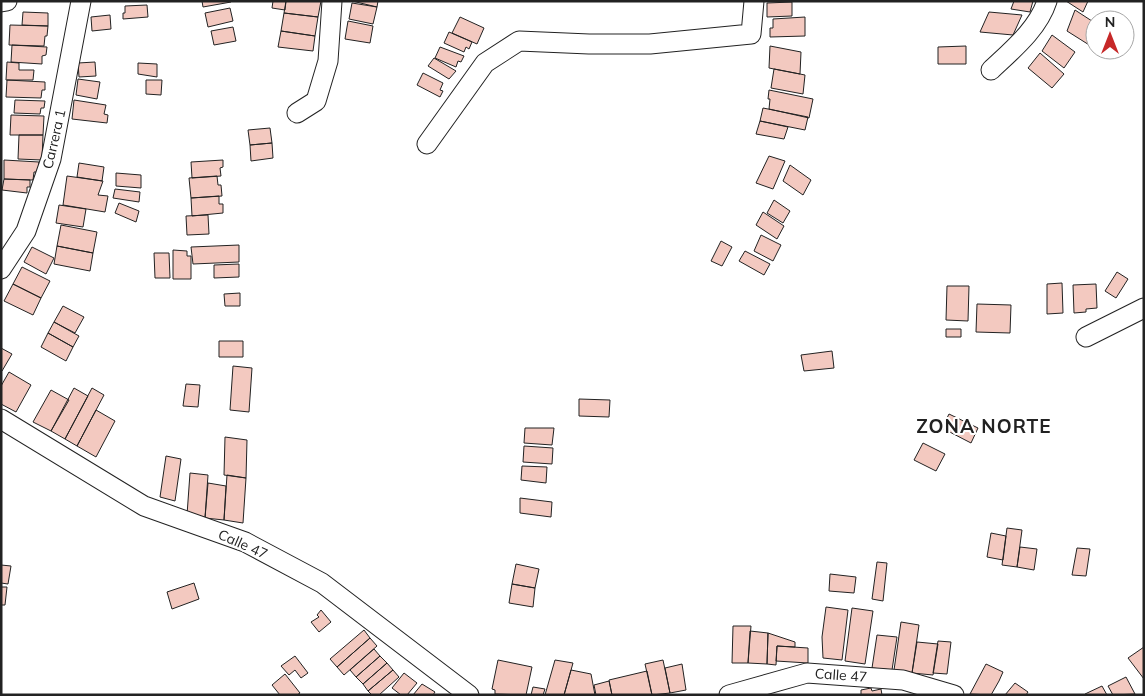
<svg xmlns="http://www.w3.org/2000/svg" width="1145" height="696" viewBox="0 0 1145 696" font-family="Mulish,sans-serif">
<style>
.building{fill:#f3c9c0;stroke:#222}
.lines{fill:none;stroke-linecap:round;stroke-linejoin:round}
.minor-casing{stroke:#222;stroke-width:21}
.minor{stroke:#fff;stroke-width:19}
.labels{text-anchor:middle;dominant-baseline:central;stroke-width:4;stroke-linejoin:round;paint-order:stroke}
.street-label{font-size:14px;fill:#222;stroke:#fff}
.district-label{font-size:19px;font-weight:bold;letter-spacing:1px;fill:#222;stroke:#fff}
</style>
<rect width="100%" height="100%" fill="#fff"/>
<path class="building" d="M 202,1 L 231,1 L 231,2 L 203,7 Z
M 273,1 L 286,1 L 285,10 L 272,8 Z
M 286,1 L 321,1 L 318,17 L 284,13 Z
M 352,1 L 378,1 L 377,7 Z
M 1014,1 L 1033,1 L 1030,12 L 1011,9 Z
M 1066,1 L 1088,1 L 1083,12 Z
M 792,2 L 792,16 L 767,17 L 767,3 Z
M 352,3 L 377,7 L 373,24 L 349,19 Z
M 147,5 L 148,17 L 123,19 L 123,13 L 125,13 L 125,6 Z
M 230,8 L 233,21 L 208,27 L 205,13 Z
M 1075,10 L 1095,23 L 1094,48 L 1067,31 Z
M 23,12 L 48,13 L 48,26 L 22,25 Z
M 989,12 L 1022,15 L 1013,35 L 980,32 Z
M 284,13 L 318,17 L 315,36 L 281,31 Z
M 110,15 L 111,29 L 92,31 L 91,17 Z
M 460,17 L 484,28 L 477,44 L 452,33 Z
M 805,17 L 805,36 L 770,37 L 770,28 L 773,28 L 773,19 Z
M 348,21 L 373,26 L 370,43 L 345,39 Z
M 10,25 L 48,26 L 47,36 L 45,36 L 44,46 L 9,45 Z
M 233,27 L 236,41 L 214,45 L 211,31 Z
M 281,31 L 315,36 L 313,51 L 278,47 Z
M 449,32 L 472,42 L 469,49 L 466,47 L 464,52 L 444,43 Z
M 1052,35 L 1075,52 L 1064,68 L 1042,51 Z
M 12,45 L 47,47 L 46,55 L 42,56 L 42,64 L 11,62 Z
M 770,46 L 801,52 L 800,74 L 769,68 Z
M 966,46 L 966,64 L 938,64 L 938,47 Z
M 440,47 L 464,56 L 461,62 L 458,61 L 456,67 L 435,58 Z
M 1040,53 L 1064,74 L 1052,88 L 1028,68 Z
M 434,58 L 456,71 L 449,79 L 428,66 Z
M 7,62 L 19,63 L 19,70 L 34,70 L 33,80 L 6,80 Z
M 95,62 L 96,76 L 79,77 L 78,63 Z
M 138,63 L 157,64 L 157,77 L 138,74 Z
M 774,69 L 805,75 L 803,94 L 771,88 Z
M 423,73 L 443,83 L 440,90 L 443,91 L 440,97 L 417,85 Z
M 78,79 L 100,82 L 97,99 L 76,95 Z
M 7,80 L 45,82 L 45,90 L 42,90 L 41,98 L 6,97 Z
M 146,80 L 162,80 L 161,95 L 146,94 Z
M 769,90 L 813,99 L 809,118 L 769,109 L 770,99 L 768,99 Z
M 15,100 L 45,101 L 44,108 L 41,108 L 40,114 L 14,113 Z
M 74,100 L 106,105 L 104,114 L 108,115 L 107,123 L 72,119 Z
M 763,108 L 808,117 L 805,130 L 760,121 Z
M 11,115 L 44,116 L 43,135 L 10,135 Z
M 760,121 L 788,127 L 784,139 L 756,134 Z
M 270,128 L 272,143 L 250,145 L 248,130 Z
M 19,135 L 43,135 L 42,160 L 18,159 Z
M 272,143 L 273,158 L 251,161 L 250,145 Z
M 769,156 L 785,161 L 773,189 L 756,183 Z
M 4,160 L 39,162 L 38,172 L 34,172 L 33,180 L 4,179 Z
M 223,160 L 223,167 L 220,168 L 221,176 L 192,178 L 191,162 Z
M 79,163 L 104,167 L 102,181 L 77,177 Z
M 790,165 L 811,180 L 803,195 L 783,181 Z
M 116,173 L 141,175 L 141,188 L 116,186 Z
M 67,176 L 103,181 L 98,195 L 108,196 L 105,212 L 63,205 Z
M 217,176 L 218,185 L 221,185 L 222,196 L 191,198 L 189,178 Z
M 4,179 L 30,180 L 30,187 L 27,187 L 27,193 L 2,190 Z
M 115,189 L 140,192 L 139,202 L 113,198 Z
M 219,196 L 219,204 L 223,204 L 223,213 L 192,216 L 191,198 Z
M 774,200 L 790,211 L 783,223 L 767,213 Z
M 119,203 L 139,211 L 136,222 L 115,213 Z
M 59,205 L 86,209 L 83,227 L 56,223 Z
M 763,212 L 784,226 L 777,239 L 756,225 Z
M 208,215 L 209,234 L 187,235 L 186,216 Z
M 61,225 L 97,232 L 93,253 L 57,246 Z
M 761,235 L 781,245 L 773,261 L 754,251 Z
M 721,241 L 732,247 L 722,266 L 711,261 Z
M 239,245 L 239,262 L 193,264 L 191,247 Z
M 57,246 L 93,253 L 90,271 L 54,264 Z
M 32,247 L 54,258 L 46,274 L 24,262 Z
M 173,250 L 187,251 L 187,256 L 191,256 L 191,279 L 173,279 Z
M 745,251 L 770,264 L 764,275 L 739,261 Z
M 154,253 L 169,253 L 170,278 L 155,278 Z
M 239,264 L 239,277 L 214,278 L 214,265 Z
M 22,267 L 50,281 L 41,298 L 13,284 Z
M 1117,272 L 1128,279 L 1116,298 L 1105,291 Z
M 1062,283 L 1063,313 L 1047,314 L 1047,284 Z
M 13,284 L 41,298 L 33,315 L 4,301 Z
M 1096,284 L 1097,308 L 1086,309 L 1086,312 L 1074,313 L 1073,285 Z
M 947,286 L 969,286 L 968,321 L 946,320 Z
M 240,293 L 240,306 L 225,306 L 224,294 Z
M 977,304 L 1011,305 L 1010,333 L 976,332 Z
M 63,306 L 84,317 L 75,333 L 54,322 Z
M 54,322 L 79,336 L 73,347 L 48,333 Z
M 946,329 L 961,329 L 961,337 L 946,337 Z
M 48,333 L 73,347 L 66,361 L 41,347 Z
M 219,341 L 243,341 L 243,357 L 219,357 Z
M 1,348 L 12,354 L 2,371 L 1,370 Z
M 832,351 L 834,368 L 804,371 L 801,355 Z
M 233,366 L 252,368 L 249,412 L 230,410 Z
M 9,372 L 31,385 L 16,412 L 1,404 L 1,386 Z
M 186,384 L 200,385 L 198,407 L 183,406 Z
M 74,388 L 88,396 L 65,439 L 51,431 Z
M 92,388 L 104,395 L 77,446 L 65,439 Z
M 51,390 L 69,400 L 51,431 L 33,422 Z
M 579,399 L 610,400 L 609,417 L 579,416 Z
M 96,410 L 115,421 L 96,457 L 77,446 Z
M 949,414 L 978,428 L 971,443 L 942,428 Z
M 525,428 L 554,428 L 552,445 L 524,443 Z
M 225,437 L 247,440 L 246,478 L 224,475 Z
M 923,443 L 945,454 L 936,471 L 914,460 Z
M 524,446 L 553,448 L 552,464 L 523,462 Z
M 166,456 L 181,459 L 175,501 L 160,497 Z
M 522,466 L 547,467 L 546,483 L 521,480 Z
M 190,473 L 208,475 L 205,518 L 187,515 Z
M 227,475 L 246,478 L 243,523 L 224,520 Z
M 208,483 L 226,486 L 224,520 L 205,518 Z
M 520,498 L 552,502 L 551,517 L 520,513 Z
M 1007,528 L 1022,530 L 1017,567 L 1002,565 Z
M 991,533 L 1006,536 L 1003,560 L 987,557 Z
M 1020,547 L 1037,549 L 1034,570 L 1017,567 Z
M 1077,548 L 1090,549 L 1086,576 L 1072,575 Z
M 877,562 L 887,563 L 883,601 L 872,599 Z
M 516,564 L 539,569 L 535,588 L 512,584 Z
M 1,565 L 11,566 L 8,584 L 1,583 Z
M 830,574 L 856,577 L 854,593 L 829,591 Z
M 194,583 L 199,599 L 172,609 L 167,592 Z
M 512,584 L 535,588 L 533,607 L 509,603 Z
M 1,587 L 7,587 L 5,605 L 1,605 Z
M 826,607 L 848,610 L 842,660 L 823,658 L 822,637 Z
M 852,608 L 873,611 L 865,664 L 845,661 Z
M 321,610 L 331,622 L 319,632 L 311,622 L 319,617 L 317,615 Z
M 901,622 L 919,625 L 912,673 L 894,670 Z
M 733,626 L 751,626 L 748,663 L 732,663 Z
M 364,630 L 370,638 L 337,667 L 330,659 Z
M 750,631 L 768,633 L 767,664 L 748,663 Z
M 768,633 L 795,642 L 795,647 L 777,646 L 776,665 L 767,664 Z
M 877,635 L 897,637 L 892,670 L 872,668 Z
M 370,638 L 377,646 L 344,675 L 337,667 Z
M 938,641 L 951,642 L 947,674 L 933,673 Z
M 917,642 L 938,644 L 933,675 L 912,673 Z
M 777,646 L 808,648 L 808,663 L 776,661 Z
M 1144,647 L 1144,679 L 1128,658 Z
M 374,649 L 380,656 L 356,677 L 350,670 Z
M 295,656 L 308,673 L 301,678 L 295,670 L 289,675 L 281,666 Z
M 380,656 L 387,663 L 363,684 L 356,677 Z
M 498,660 L 532,667 L 526,695 L 495,694 L 495,690 L 492,689 Z
M 555,660 L 573,663 L 564,695 L 545,695 Z
M 663,660 L 670,693 L 652,695 L 645,664 Z
M 387,663 L 393,670 L 368,691 L 363,684 Z
M 682,664 L 686,690 L 670,693 L 665,668 Z
M 986,664 L 1003,672 L 999,681 L 991,695 L 970,694 Z
M 393,670 L 399,677 L 379,695 L 372,695 L 368,691 Z
M 571,670 L 591,674 L 595,695 L 564,695 Z
M 647,671 L 652,695 L 612,695 L 609,680 Z
M 404,673 L 417,683 L 407,695 L 401,695 L 392,688 Z
M 285,674 L 300,693 L 297,695 L 280,695 L 272,685 Z
M 1126,677 L 1135,694 L 1113,695 L 1108,686 Z
M 609,681 L 612,695 L 596,695 L 594,685 Z
M 1015,683 L 1028,692 L 1026,695 L 1005,695 Z
M 422,684 L 435,692 L 433,695 L 413,695 Z
M 1102,686 L 1107,695 L 1084,695 L 1085,694 Z
M 533,687 L 545,689 L 543,695 L 531,695 Z
M 871,688 L 872,691 L 881,689 L 882,695 L 861,695 L 861,690 Z"/>
<g class="lines">
<g class="minor-casing">
<path id="minor" d="M 1,2 L 7,1
M 991,70 C 1012,50 1038,29 1047,1
M 297,113 L 316,101 L 328,61 L 332,1
M 427,144 L 485,63 L 519,41 L 589,44 L 650,44 L 751,34 L 754,1
M 1,269 L 26,231 L 51,159 L 81,1
M 1086,337 L 1144,308
M 1,419 L 144,506 L 245,542 L 322,583 L 469,695
M 729,695 L 807,673 L 903,680 L 954,695"/>
</g>
<use href="#minor" class="minor"/>
</g>
<g class="labels">
<g class="street-label">
<text transform="translate(54 139) rotate(-77)">Carrera 1</text>
<text transform="translate(243 544) rotate(24)">Calle 47</text>
<text transform="translate(841 675) rotate(4)">Calle 47</text>
</g>
<g class="district-label">
<text x="984" y="426">ZONA NORTE</text>
</g>
</g>
<rect width="1145" height="696" fill="none" stroke="#222222" stroke-width="5"/>
<g transform="translate(1110 35)"><circle r="24" fill="#ffffff" stroke="#a7a7a7"/>
<path d="M0-4L9 19L0 12L-9 19Z" fill="#c62828"/>
<text y="-8" font-size="14" font-weight="bold" text-anchor="middle" fill="#222222">N</text>
</g>
</svg>
